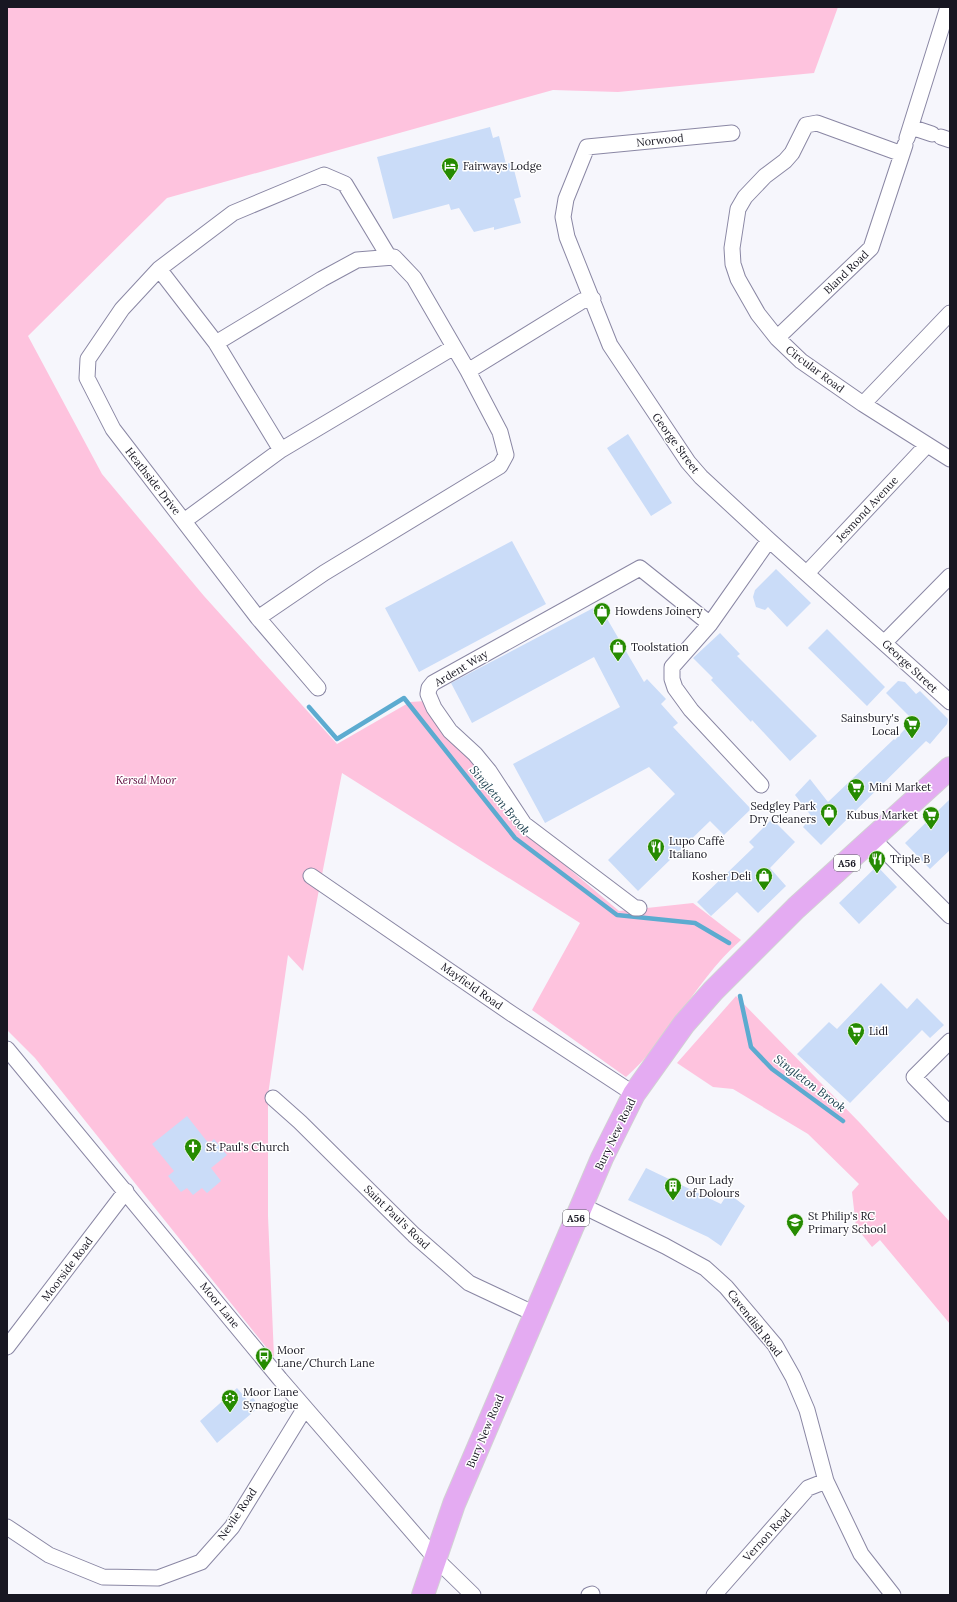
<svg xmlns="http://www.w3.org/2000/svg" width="957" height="1602" viewBox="0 0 957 1602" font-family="Lora,serif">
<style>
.green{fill:#fec3de}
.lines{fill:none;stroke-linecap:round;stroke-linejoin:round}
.stream{stroke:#5cabd0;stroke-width:4.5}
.building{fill:#cadcf8}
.minor-casing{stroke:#8a87a4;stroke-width:17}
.trunk-casing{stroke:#d1d1d3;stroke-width:24}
.minor{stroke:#fff;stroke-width:15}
.trunk{stroke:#e4abf2;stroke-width:22}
.labels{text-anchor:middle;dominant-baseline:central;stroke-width:3;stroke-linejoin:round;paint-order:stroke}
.shield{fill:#fff;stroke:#5d5d64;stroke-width:1}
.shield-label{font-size:10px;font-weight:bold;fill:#181722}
.street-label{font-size:11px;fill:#181722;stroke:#fff}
.poi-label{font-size:11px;fill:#181722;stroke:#fff;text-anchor:start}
.park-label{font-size:11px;font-style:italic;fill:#5c073b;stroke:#fff}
.water-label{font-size:12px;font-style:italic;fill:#193d4d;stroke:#fff}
</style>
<rect width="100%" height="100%" fill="#f6f6fc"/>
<path class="green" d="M 7,7 L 838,7 L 814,73 L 618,92 L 553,90 L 167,198 L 28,336 L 102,474 L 204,596 L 337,744 L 410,702 L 426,701 L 522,829 L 619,911 L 693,903 L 741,940 C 696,979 670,1039 626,1077 L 532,1010 L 580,923 L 342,773 L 303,971 L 288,955 L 268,1095 L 268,1216 L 274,1357 L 35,1058 L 7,1030 Z
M 736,996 L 860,1123 L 950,1222 L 950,1324 L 880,1240 L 872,1247 L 856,1227 L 852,1192 L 859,1184 L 808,1134 L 733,1089 L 713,1087 L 677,1063 Z"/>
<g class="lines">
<path class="stream" d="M 309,707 L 337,739 L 404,698 L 515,838 L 617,915 L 695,923 L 729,943
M 740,996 L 751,1047 L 772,1069 L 843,1121"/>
</g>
<path class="building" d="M 490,127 L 493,138 L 499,136 L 506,164 L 512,162 L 521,197 L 514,199 L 521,223 L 494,230 L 494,227 L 474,232 L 459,208 L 451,210 L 449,204 L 393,219 L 377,157 Z
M 628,434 L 672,503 L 651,516 L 607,448 Z
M 512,541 L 546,604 L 419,672 L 385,608 Z
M 776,569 L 811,603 L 787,627 L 768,607 L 765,610 L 756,607 L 753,597 L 755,590 Z
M 599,605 L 644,682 L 647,679 L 666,699 L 661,704 L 678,723 L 673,727 L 751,809 L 724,835 L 710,821 L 638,891 L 608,860 L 675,794 L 649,767 L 545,823 L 513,764 L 620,707 L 594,657 L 472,723 L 451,683 Z
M 827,629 L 885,687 L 867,706 L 808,648 Z
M 720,633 L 740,654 L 737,656 L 817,736 L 790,761 L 752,720 L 751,722 L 711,680 L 713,678 L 693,658 Z
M 898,681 L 905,682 L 916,694 L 920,691 L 948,719 L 947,724 L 930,744 L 926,741 L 821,845 L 803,827 L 812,817 L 795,795 L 810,779 L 828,802 L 894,739 L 895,740 L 913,720 L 886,693 Z
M 950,799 L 950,850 L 930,869 L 905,843 Z
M 772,819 L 795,842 L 770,868 L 786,886 L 758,913 L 737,892 L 711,916 L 697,902 L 754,847 L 749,842 Z
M 877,866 L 897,887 L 859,924 L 839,903 Z
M 881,983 L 907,1009 L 917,998 L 944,1025 L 930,1038 L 922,1030 L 850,1103 L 797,1054 L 829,1022 L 837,1029 Z
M 187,1116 L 209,1144 L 214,1139 L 227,1155 L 211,1168 L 221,1181 L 207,1193 L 202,1188 L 193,1195 L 187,1188 L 181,1192 L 168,1176 L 174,1171 L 152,1144 Z
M 646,1168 L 721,1204 L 728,1193 L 745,1206 L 721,1246 L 708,1237 L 628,1200 Z
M 237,1388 L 248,1401 L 253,1398 L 260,1406 L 217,1443 L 200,1421 Z"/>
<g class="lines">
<g class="minor-casing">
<path id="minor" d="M 911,127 L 932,134
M 732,133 L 587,147 L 566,199 L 563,217 L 567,237 L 610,345 L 688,462 L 701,477 L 769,540 L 950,702
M 941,137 L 950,140
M 907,138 L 948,7
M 902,154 L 817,123 L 806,125 L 792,153 L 785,161 L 765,176 L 745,197 L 738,209 L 732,248 L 733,264 L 738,279 L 758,314 L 777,338 L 801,361 L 863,404 L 950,459
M 159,269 L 216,343 L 281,450
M 777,338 L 871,248 L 905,145
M 216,343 L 322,279 L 357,260 L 394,257 L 414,278 L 468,371 L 500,432 L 506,455 L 500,466 L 324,573 L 258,618
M 468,371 L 582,301 L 593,299
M 863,404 L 950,313
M 184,521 L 281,450 L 454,347
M 807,573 L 927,445
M 885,642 L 950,576
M 318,688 L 258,618 L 113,429 L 87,378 L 88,359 L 122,309 L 159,269 L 233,213 L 324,175 L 345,184 L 389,257
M 761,785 L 691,710 L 675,688 L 672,679 L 672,667 L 710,624 L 769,540
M 873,839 L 950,916
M 311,876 L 512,1014 L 634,1094
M 639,908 L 635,908 L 524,824 L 489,771 L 475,754 L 450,731 L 434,708 L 428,694 L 429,688 L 433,683 L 640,568 L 710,624
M 950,1041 L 914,1077 L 950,1114
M 7,1049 L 280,1379 L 436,1559 L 473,1595
M 273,1098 L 300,1122 L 414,1235 L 469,1283 L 535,1314
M 581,1205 L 665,1246 L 705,1268 L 726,1287 L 775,1345 L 793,1377 L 807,1410 L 826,1481 L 861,1554 L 893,1595
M 7,1347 L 126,1191
M 7,1527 L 49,1555 L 103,1577 L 158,1578 L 201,1562 L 232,1527 L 305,1408
M 589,1595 L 592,1594
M 714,1595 L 808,1488 L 826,1481"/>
</g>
<g class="trunk-casing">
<path id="trunk" d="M 423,1595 L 454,1504 L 602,1158 L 634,1094 L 684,1024 L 713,991 L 796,908 L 950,768"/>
</g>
<use href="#minor" class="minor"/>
<use href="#trunk" class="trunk"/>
</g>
<defs>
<g id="hotel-pin" transform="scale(0.9)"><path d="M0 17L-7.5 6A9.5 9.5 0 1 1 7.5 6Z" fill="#268b01" stroke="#fff"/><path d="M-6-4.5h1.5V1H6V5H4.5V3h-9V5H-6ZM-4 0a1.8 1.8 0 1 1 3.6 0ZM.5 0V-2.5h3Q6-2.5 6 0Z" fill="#fff"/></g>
<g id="shop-pin" transform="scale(0.9)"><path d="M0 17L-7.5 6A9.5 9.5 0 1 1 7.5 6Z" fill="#268b01" stroke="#fff"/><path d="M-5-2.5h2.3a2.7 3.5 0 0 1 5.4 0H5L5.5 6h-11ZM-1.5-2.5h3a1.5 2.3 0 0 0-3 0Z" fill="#fff"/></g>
<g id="supermarket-pin" transform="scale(0.9)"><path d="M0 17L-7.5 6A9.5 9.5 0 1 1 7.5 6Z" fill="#268b01" stroke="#fff"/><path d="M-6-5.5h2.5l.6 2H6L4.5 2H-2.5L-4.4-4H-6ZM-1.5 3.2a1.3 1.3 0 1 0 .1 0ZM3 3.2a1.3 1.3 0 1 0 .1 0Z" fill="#fff"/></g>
<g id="restaurant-pin" transform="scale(0.9)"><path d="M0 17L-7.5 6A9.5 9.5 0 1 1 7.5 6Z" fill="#268b01" stroke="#fff"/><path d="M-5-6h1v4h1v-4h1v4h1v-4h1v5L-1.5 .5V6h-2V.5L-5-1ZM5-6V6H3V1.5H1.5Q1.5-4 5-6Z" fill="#fff"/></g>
<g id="church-pin" transform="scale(0.9)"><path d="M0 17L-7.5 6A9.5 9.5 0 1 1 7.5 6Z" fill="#268b01" stroke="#fff"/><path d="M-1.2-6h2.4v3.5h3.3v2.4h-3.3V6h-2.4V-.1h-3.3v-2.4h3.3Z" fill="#fff"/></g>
<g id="building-pin" transform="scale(0.9)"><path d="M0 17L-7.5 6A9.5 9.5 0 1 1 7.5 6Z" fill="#268b01" stroke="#fff"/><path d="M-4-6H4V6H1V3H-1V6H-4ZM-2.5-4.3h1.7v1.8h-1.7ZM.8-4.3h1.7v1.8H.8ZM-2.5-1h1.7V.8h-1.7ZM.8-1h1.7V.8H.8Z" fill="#fff"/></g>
<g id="school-pin" transform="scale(0.9)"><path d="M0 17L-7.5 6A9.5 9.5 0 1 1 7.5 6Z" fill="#268b01" stroke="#fff"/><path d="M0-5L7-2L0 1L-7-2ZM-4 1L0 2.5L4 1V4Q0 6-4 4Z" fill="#fff"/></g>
<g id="bus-pin" transform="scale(0.9)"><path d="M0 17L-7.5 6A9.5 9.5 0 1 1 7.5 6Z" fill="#268b01" stroke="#fff"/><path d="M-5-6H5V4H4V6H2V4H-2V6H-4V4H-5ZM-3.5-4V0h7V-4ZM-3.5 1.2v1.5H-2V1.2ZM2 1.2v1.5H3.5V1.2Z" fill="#fff"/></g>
<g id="synagogue-pin" transform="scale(0.9)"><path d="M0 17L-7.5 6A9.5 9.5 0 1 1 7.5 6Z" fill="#268b01" stroke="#fff"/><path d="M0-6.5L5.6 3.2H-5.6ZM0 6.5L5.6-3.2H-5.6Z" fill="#fff"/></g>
</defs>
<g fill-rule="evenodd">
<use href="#hotel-pin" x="450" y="166"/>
<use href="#shop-pin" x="602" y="611"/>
<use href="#shop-pin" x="618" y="647"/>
<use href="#supermarket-pin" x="912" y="724"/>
<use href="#supermarket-pin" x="856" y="787"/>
<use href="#shop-pin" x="829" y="812"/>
<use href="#supermarket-pin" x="931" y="815"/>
<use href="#restaurant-pin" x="656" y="847"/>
<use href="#restaurant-pin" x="877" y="859"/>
<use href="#shop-pin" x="764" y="876"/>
<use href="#supermarket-pin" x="856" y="1031"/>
<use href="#church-pin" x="193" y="1147"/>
<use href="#building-pin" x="673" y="1186"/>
<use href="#school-pin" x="795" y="1222"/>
<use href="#bus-pin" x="264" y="1356"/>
<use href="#synagogue-pin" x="230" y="1398"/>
</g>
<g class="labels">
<g class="shield">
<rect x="834" y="855" width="26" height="16" rx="3"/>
<rect x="563" y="1210" width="26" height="16" rx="3"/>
</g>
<g class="shield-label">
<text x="847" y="863">A56</text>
<text x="576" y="1218">A56</text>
</g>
<g class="street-label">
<text transform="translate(660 140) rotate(-6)">Norwood</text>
<text transform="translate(846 272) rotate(-44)">Bland Road</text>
<text transform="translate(815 369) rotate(37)">Circular Road</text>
<text transform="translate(676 443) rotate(54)">George Street</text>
<text transform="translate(153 481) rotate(52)">Heathside Drive</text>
<text transform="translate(867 509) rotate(-47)">Jesmond Avenue</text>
<text transform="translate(910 666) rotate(43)">George Street</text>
<text transform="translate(461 668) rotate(-31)">Ardent Way</text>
<text transform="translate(472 986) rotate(35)">Mayfield Road</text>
<text transform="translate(615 1134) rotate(-64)">Bury New Road</text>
<text transform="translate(397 1217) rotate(44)">Saint Paul's Road</text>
<text transform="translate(67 1269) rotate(-53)">Moorside Road</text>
<text transform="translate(220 1305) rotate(51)">Moor Lane</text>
<text transform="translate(755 1323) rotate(52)">Cavendish Road</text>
<text transform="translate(485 1431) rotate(-67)">Bury New Road</text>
<text transform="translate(237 1514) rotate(-56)">Nevile Road</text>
<text transform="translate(767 1535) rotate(-48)">Vernon Road</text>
</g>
<g class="poi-label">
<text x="463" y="166">Fairways Lodge</text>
<text x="615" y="611">Howdens Joinery</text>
<text x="631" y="647">Toolstation</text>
<text x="899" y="718" text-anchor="end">Sainsbury's<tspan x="899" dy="13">Local</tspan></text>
<text x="869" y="787">Mini Market</text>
<text x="816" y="806" text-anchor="end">Sedgley Park<tspan x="816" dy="13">Dry Cleaners</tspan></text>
<text x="918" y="815" text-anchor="end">Kubus Market</text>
<text x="669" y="841">Lupo Caffè<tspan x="669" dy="13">Italiano</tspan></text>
<text x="890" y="859">Triple B</text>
<text x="751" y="876" text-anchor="end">Kosher Deli</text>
<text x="869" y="1031">Lidl</text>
<text x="206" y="1147">St Paul's Church</text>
<text x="686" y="1180">Our Lady<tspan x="686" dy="13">of Dolours</tspan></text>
<text x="808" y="1216">St Philip's RC<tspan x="808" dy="13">Primary School</tspan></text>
<text x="277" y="1350">Moor<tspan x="277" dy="13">Lane/Church Lane</tspan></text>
<text x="243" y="1392">Moor Lane<tspan x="243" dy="13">Synagogue</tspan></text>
</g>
<g class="park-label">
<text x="146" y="780">Kersal Moor</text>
</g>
<g class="water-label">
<text transform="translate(500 800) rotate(50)">Singleton Brook</text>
<text transform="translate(810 1083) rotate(37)">Singleton Brook</text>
</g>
</g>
<rect width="957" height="1602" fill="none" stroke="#181722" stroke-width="16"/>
</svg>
